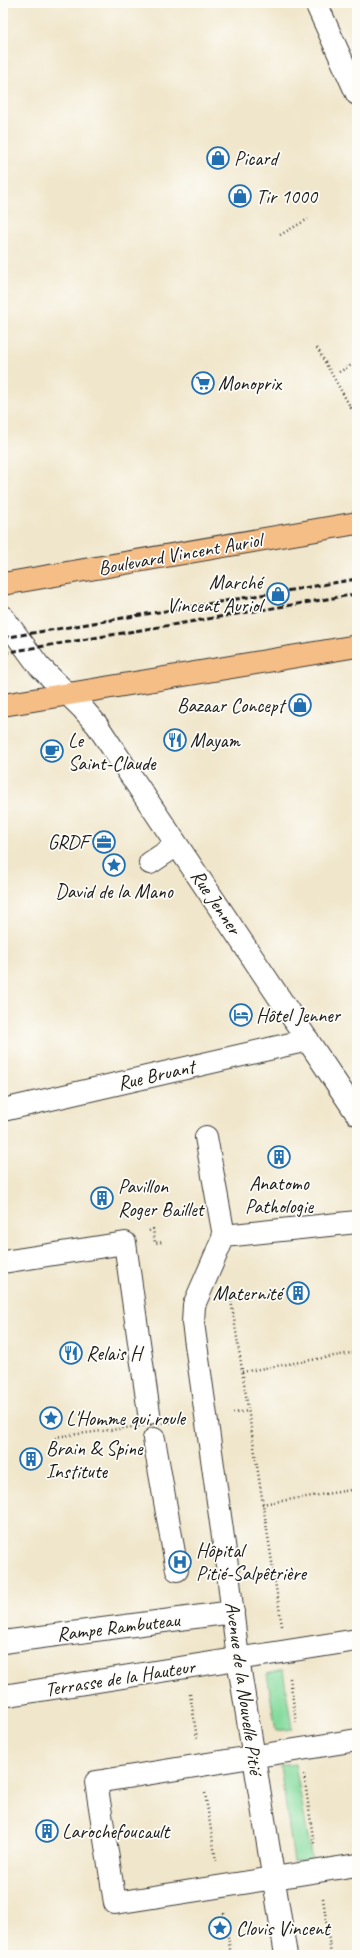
<svg xmlns="http://www.w3.org/2000/svg" width="360" height="1958" viewBox="0 0 360 1958" font-family="Caveat,sans-serif">
<style>
.green{fill:#85db9e;stroke:#507c5d}
.lines{fill:none;stroke-linecap:round;stroke-linejoin:round}
.minor-casing{stroke:#3c3a36;stroke-width:24}
.major-casing{stroke:#3c3a36;stroke-width:24}
.path{stroke:#3c3a36;stroke-width:2.5;stroke-dasharray:1 3;stroke-linecap:butt}
.minor{stroke:#fff;stroke-width:22}
.major{stroke:#f6be87;stroke-width:22}
.rail{stroke:#1c1c1c;stroke-width:3;stroke-dasharray:6 3;stroke-linecap:butt}
.path-bridge{stroke:#3c3a36;stroke-width:2.5;stroke-dasharray:1 3;stroke-linecap:butt}
.labels{text-anchor:middle;dominant-baseline:central;stroke-width:3.5;stroke-linejoin:round;paint-order:stroke}
.poi-label{font-size:20px;fill:#1c1c1c;stroke:#fdfcf7;text-anchor:start}
.street-label{font-size:20px;fill:#1c1c1c;stroke:#fdfcf7}
</style>
<rect width="100%" height="100%" fill="#fdfcf7"/>
<filter id="ink" filterUnits="userSpaceOnUse"><feTurbulence type="fractalNoise" baseFrequency=".025" numOctaves="2"/><feDisplacementMap in="SourceGraphic" scale="8" xChannelSelector="R" yChannelSelector="G"/><feConvolveMatrix kernelMatrix="1 2 1 2 8 2 1 2 1" color-interpolation-filters="sRGB"/></filter>
<filter id="wash" filterUnits="userSpaceOnUse"><feTurbulence type="fractalNoise" baseFrequency=".012" numOctaves="4" result="noise"/><feDisplacementMap in="SourceGraphic" scale="16" xChannelSelector="R" yChannelSelector="G"/><feGaussianBlur stdDeviation="0.9" result="paint"/><feColorMatrix in="noise" values="0 0 0 0 0 0 0 0 0 0 0 0 0 0 0 0 0 1.4 0 .05"/><feComposite in="paint" operator="in"/></filter>
<g filter="url(#wash)">
<rect width="100%" height="100%" fill="#f0e6cb"/>
<path class="green" d="M 283,1670 L 292,1729 L 276,1731 L 267,1674 Z
M 295,1764 L 312,1860 L 294,1862 L 280,1766 Z"/>
</g>
<g filter="url(#ink)">
<g class="lines">
<g class="minor-casing">
<path id="minor" d="M 316,3 L 357,94
M 3,617 L 39,666 L 83,709 L 97,725 L 357,1114
M 150,863 L 177,845
M 3,1110 L 308,1040
M 206,1137 L 224,1236
M 3,1262 L 125,1243 L 149,1413
M 154,1439 L 177,1570
M 3,1642 L 233,1612
M 3,1696 L 357,1640
M 357,1740 L 96,1782 L 115,1903 L 357,1865
M 286,1955 L 238,1659 L 228,1573 L 193,1323 L 194,1305 L 224,1236 L 357,1222"/>
</g>
<g class="major-casing">
<path id="major" d="M 3,584 L 357,523
M 3,705 L 357,646"/>
</g>
<path class="path" d="M 280,235 L 308,219
M 317,348 L 351,408 L 357,405
M 339,372 L 357,362
M 149,1231 L 153,1229 L 155,1243 L 163,1242
M 230,1293 L 282,1626
M 242,1372 L 357,1352
M 233,1413 L 248,1411
M 262,1504 L 357,1489
M 290,1678 L 296,1722
M 190,1694 L 197,1738
M 304,1775 L 314,1844
M 205,1793 L 216,1861
M 323,1898 L 331,1955
M 224,1913 L 231,1955"/>
<use href="#minor" class="minor"/>
<use href="#major" class="major"/>
<path class="rail" d="M 3,638 L 357,579
M 3,653 L 357,594"/>
<path class="path-bridge" d="M 55,1437 L 188,1420"/>
</g>
</g>
<defs>
<g id="shop-ring" transform="scale(1.15)"><circle r="9.5" fill="#fdfcf7" stroke="#1f6fb2" stroke-width="1.5"/><path d="M-5-2.5h2.3a2.7 3.5 0 0 1 5.4 0H5L5.5 6h-11ZM-1.5-2.5h3a1.5 2.3 0 0 0-3 0Z" fill="#1f6fb2"/></g>
<g id="supermarket-ring" transform="scale(1.15)"><circle r="9.5" fill="#fdfcf7" stroke="#1f6fb2" stroke-width="1.5"/><path d="M-6-5.5h2.5l.6 2H6L4.5 2H-2.5L-4.4-4H-6ZM-1.5 3.2a1.3 1.3 0 1 0 .1 0ZM3 3.2a1.3 1.3 0 1 0 .1 0Z" fill="#1f6fb2"/></g>
<g id="restaurant-ring" transform="scale(1.15)"><circle r="9.5" fill="#fdfcf7" stroke="#1f6fb2" stroke-width="1.5"/><path d="M-5-6h1v4h1v-4h1v4h1v-4h1v5L-1.5 .5V6h-2V.5L-5-1ZM5-6V6H3V1.5H1.5Q1.5-4 5-6Z" fill="#1f6fb2"/></g>
<g id="cafe-ring" transform="scale(1.15)"><circle r="9.5" fill="#fdfcf7" stroke="#1f6fb2" stroke-width="1.5"/><path d="M-5.5-4.5H6V0H3Q3 3.5 0 3.5H-2.5Q-5.5 3.5-5.5 0ZM3-3.2v2h1.7v-2ZM-6 4.5H4V6H-6Z" fill="#1f6fb2"/></g>
<g id="office-ring" transform="scale(1.15)"><circle r="9.5" fill="#fdfcf7" stroke="#1f6fb2" stroke-width="1.5"/><path d="M-6-3h4V-5.5h4V-3h4V5H-6ZM-1-4.5V-3h2v-1.5ZM-6 0V1H6V0Z" fill="#1f6fb2"/></g>
<g id="sight-ring" transform="scale(1.15)"><circle r="9.5" fill="#fdfcf7" stroke="#1f6fb2" stroke-width="1.5"/><path d="M0-6L1.8-2.2L6-1.7L2.9 1.2L3.7 5.4L0 3.3L-3.7 5.4L-2.9 1.2L-6-1.7L-1.8-2.2Z" fill="#1f6fb2"/></g>
<g id="hotel-ring" transform="scale(1.15)"><circle r="9.5" fill="#fdfcf7" stroke="#1f6fb2" stroke-width="1.5"/><path d="M-6-4.5h1.5V1H6V5H4.5V3h-9V5H-6ZM-4 0a1.8 1.8 0 1 1 3.6 0ZM.5 0V-2.5h3Q6-2.5 6 0Z" fill="#1f6fb2"/></g>
<g id="building-ring" transform="scale(1.15)"><circle r="9.5" fill="#fdfcf7" stroke="#1f6fb2" stroke-width="1.5"/><path d="M-4-6H4V6H1V3H-1V6H-4ZM-2.5-4.3h1.7v1.8h-1.7ZM.8-4.3h1.7v1.8H.8ZM-2.5-1h1.7V.8h-1.7ZM.8-1h1.7V.8H.8Z" fill="#1f6fb2"/></g>
<g id="hospital-ring" transform="scale(1.15)"><circle r="9.5" fill="#fdfcf7" stroke="#1f6fb2" stroke-width="1.5"/><path d="M-5-5h3v3.5h4V-5h3V5h-3V1.5h-4V5h-3Z" fill="#1f6fb2"/></g>
</defs>
<g fill-rule="evenodd">
<use href="#shop-ring" x="218" y="158"/>
<use href="#shop-ring" x="240" y="196"/>
<use href="#supermarket-ring" x="203" y="383"/>
<use href="#shop-ring" x="278" y="594"/>
<use href="#shop-ring" x="300" y="705"/>
<use href="#restaurant-ring" x="175" y="740"/>
<use href="#cafe-ring" x="52" y="751"/>
<use href="#office-ring" x="104" y="842"/>
<use href="#sight-ring" x="114" y="865"/>
<use href="#hotel-ring" x="241" y="1015"/>
<use href="#building-ring" x="279" y="1157"/>
<use href="#building-ring" x="102" y="1198"/>
<use href="#building-ring" x="298" y="1293"/>
<use href="#restaurant-ring" x="71" y="1353"/>
<use href="#sight-ring" x="51" y="1418"/>
<use href="#building-ring" x="31" y="1459"/>
<use href="#hospital-ring" x="180" y="1562"/>
<use href="#building-ring" x="47" y="1831"/>
<use href="#sight-ring" x="220" y="1928"/>
</g>
<g class="labels">
<g class="poi-label">
<text x="234" y="158">Picard</text>
<text x="256" y="196">Tir 1000</text>
<text x="218" y="383">Monoprix</text>
<text x="262" y="582" text-anchor="end">Marché<tspan x="262" dy="23">Vincent Auriol</tspan></text>
<text x="284" y="705" text-anchor="end">Bazaar Concept</text>
<text x="68" y="740">Le<tspan x="68" dy="23">Saint-Claude</tspan></text>
<text x="190" y="740">Mayam</text>
<text x="88" y="842" text-anchor="end">GRDF</text>
<text x="114" y="891" text-anchor="middle">David de la Mano</text>
<text x="256" y="1015">Hôtel Jenner</text>
<text x="279" y="1183" text-anchor="middle">Anatomo<tspan x="279" dy="23">Pathologie</tspan></text>
<text x="118" y="1186">Pavillon<tspan x="118" dy="23">Roger Baillet</tspan></text>
<text x="282" y="1293" text-anchor="end">Maternité</text>
<text x="86" y="1353">Relais H</text>
<text x="66" y="1418">L'Homme qui roule</text>
<text x="46" y="1448">Brain &amp; Spine<tspan x="46" dy="23">Institute</tspan></text>
<text x="196" y="1550">Hôpital<tspan x="196" dy="23">Pitié-Salpêtrière</tspan></text>
<text x="62" y="1831">Larochefoucault</text>
<text x="236" y="1928">Clovis Vincent</text>
</g>
<g class="street-label">
<text transform="translate(180 554) rotate(-10)">Boulevard Vincent Auriol</text>
<text transform="translate(216 902) rotate(56)">Rue Jenner</text>
<text transform="translate(156 1075) rotate(-13)">Rue Bruant</text>
<text transform="translate(118 1627) rotate(-7)">Rampe Rambuteau</text>
<text transform="translate(120 1678) rotate(-9)">Terrasse de la Hauteur</text>
<text transform="translate(244 1688) rotate(82)">Avenue de la Nouvelle Pitié</text>
</g>
</g>
<rect width="360" height="1958" fill="none" stroke="#fdfcf7" stroke-width="16"/>
</svg>
